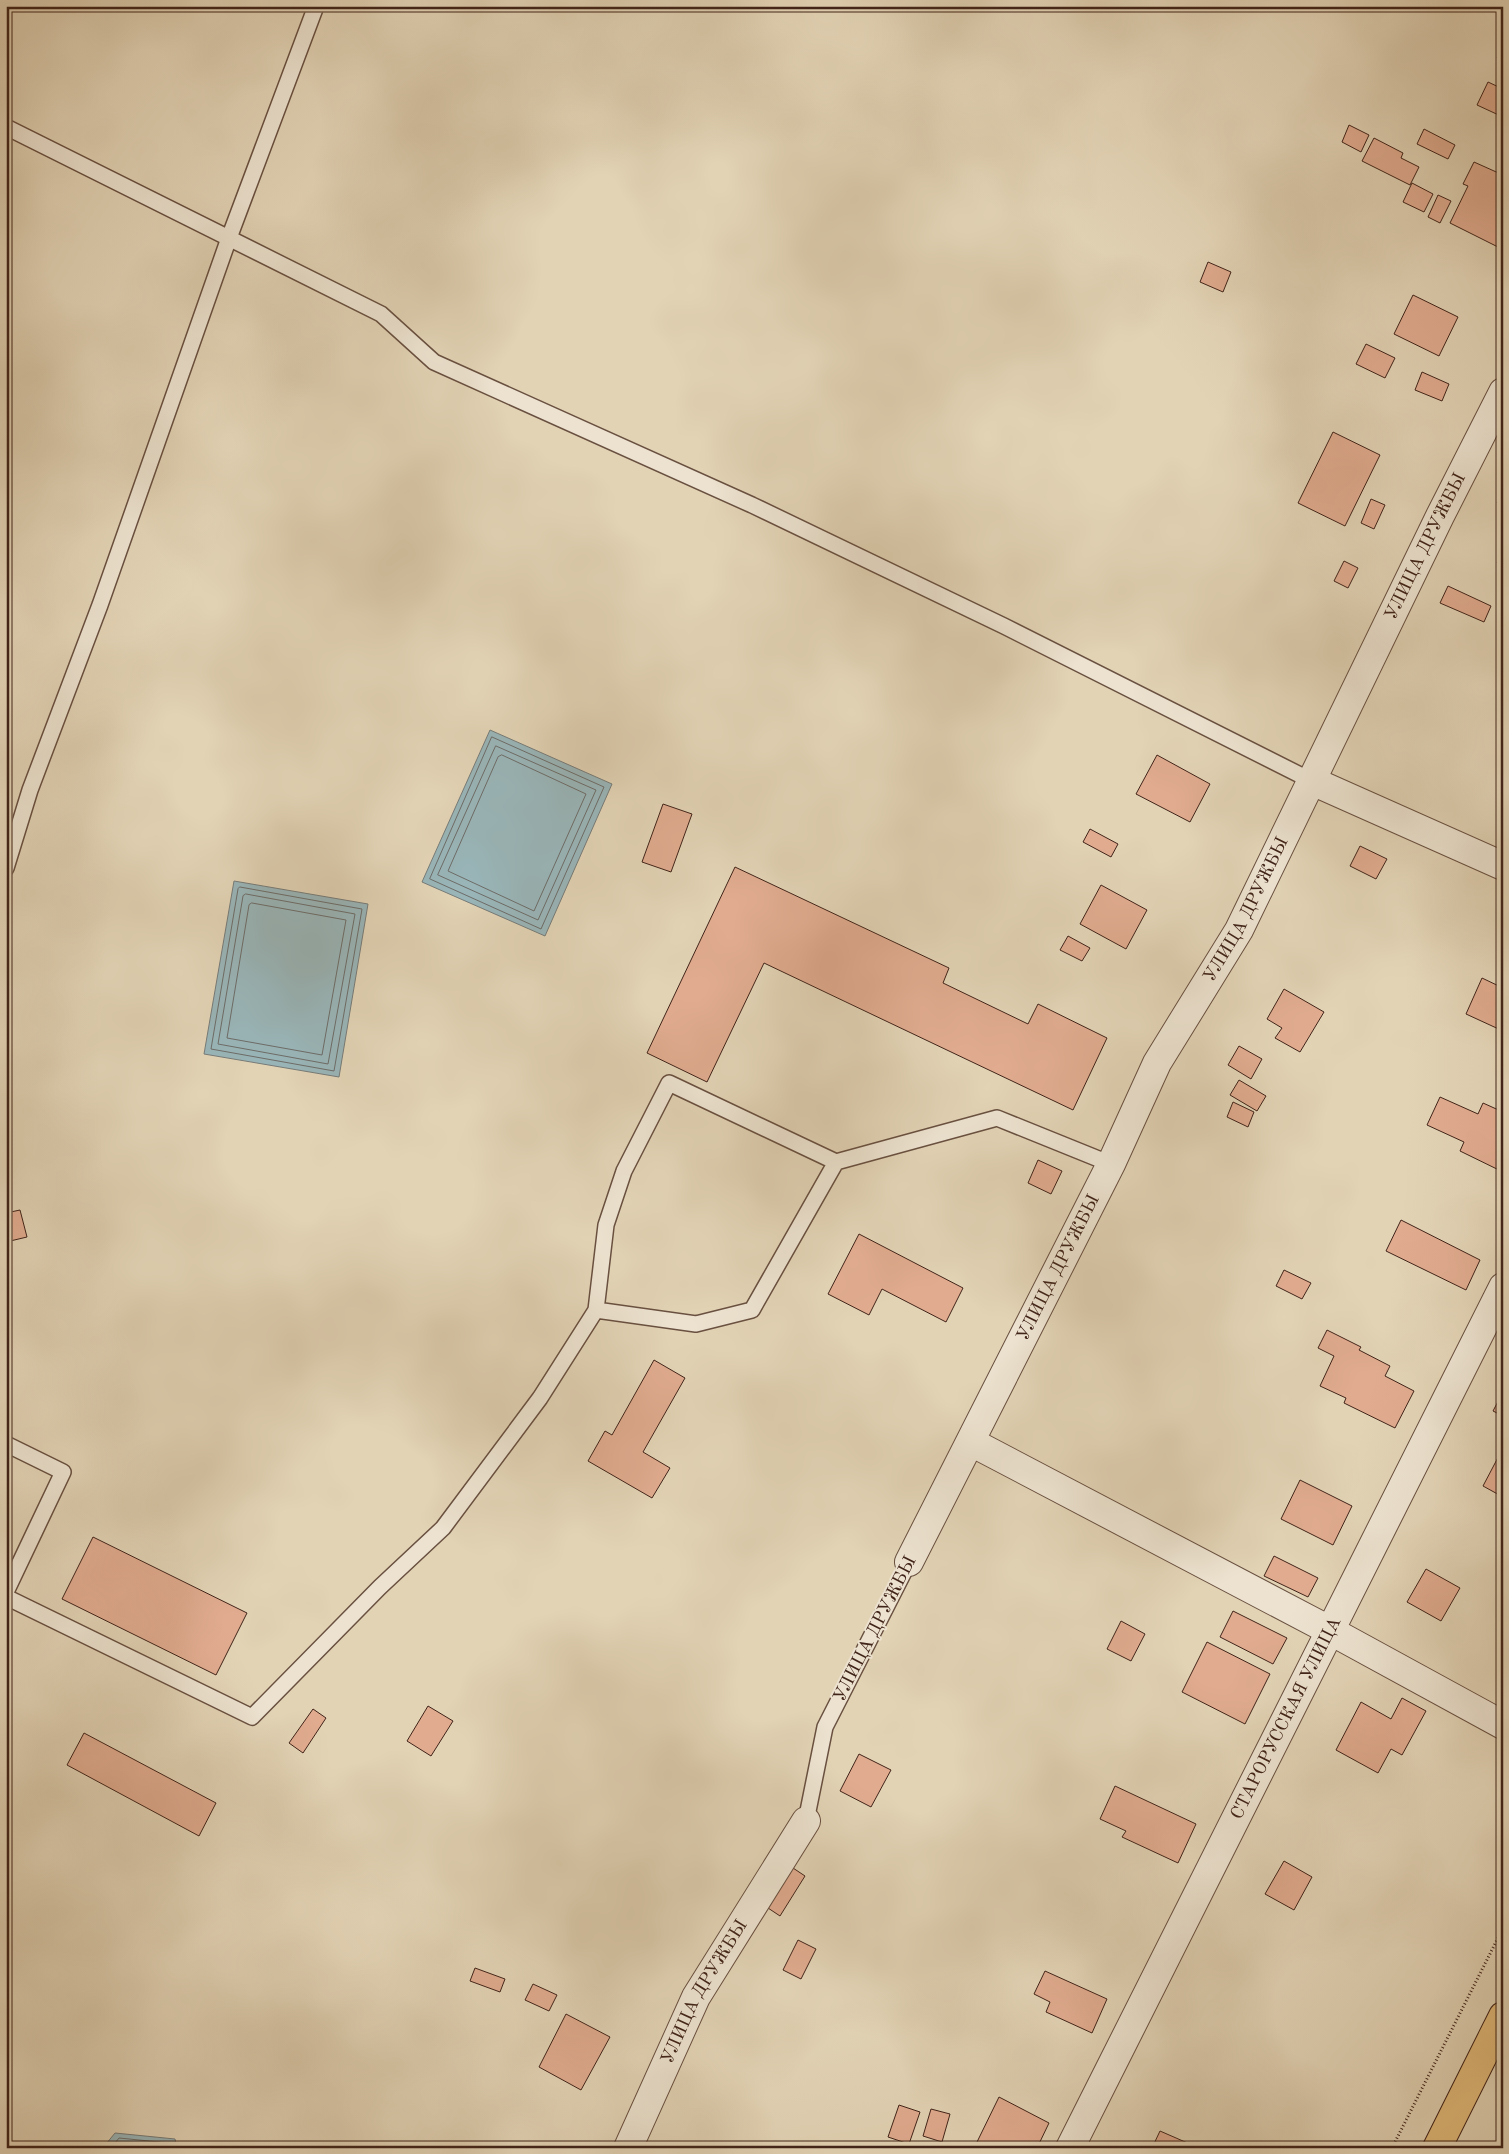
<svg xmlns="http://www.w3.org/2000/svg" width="1509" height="2154" viewBox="0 0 1509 2154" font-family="'Old Standard TT',serif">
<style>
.water{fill:#99b5b8;stroke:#767b78}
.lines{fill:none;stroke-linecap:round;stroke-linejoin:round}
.shore{stroke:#6d6c68;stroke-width:1}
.building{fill:#e0ab8f;stroke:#412419}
.service-casing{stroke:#695040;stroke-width:18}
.minor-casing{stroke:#695040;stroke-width:30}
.primary-casing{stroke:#412419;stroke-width:30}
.path{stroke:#412419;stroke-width:3;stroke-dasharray:1 2.5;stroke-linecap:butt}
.service{stroke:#ece2cf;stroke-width:15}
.minor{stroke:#ece2cf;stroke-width:28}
.primary{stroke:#e1ba7a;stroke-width:28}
.labels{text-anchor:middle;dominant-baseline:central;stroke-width:4;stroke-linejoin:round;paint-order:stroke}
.street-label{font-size:18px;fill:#412419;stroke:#ece2cf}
</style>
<rect width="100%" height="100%" fill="#e2d3b5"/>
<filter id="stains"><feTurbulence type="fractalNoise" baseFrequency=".004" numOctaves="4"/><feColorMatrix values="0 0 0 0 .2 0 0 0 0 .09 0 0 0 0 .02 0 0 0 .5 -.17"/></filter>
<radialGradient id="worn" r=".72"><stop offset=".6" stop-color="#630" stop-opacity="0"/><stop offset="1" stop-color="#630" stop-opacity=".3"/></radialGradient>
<path class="water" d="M 490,730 L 612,784 L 545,936 L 422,882 Z
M 234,881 L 368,904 L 339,1077 L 204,1054 Z
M 115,2133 L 175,2139 L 177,2148 L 107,2148 L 106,2144 Z"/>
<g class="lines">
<path class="shore" d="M 492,737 L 604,787 L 541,929 L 430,879 Z
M 496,746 L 596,790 L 538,920 L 438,875 Z
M 502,755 L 586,794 L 534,911 L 448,871 L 498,757 Z
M 240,887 L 362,909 L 334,1071 L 211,1049 L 238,889 Z
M 246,894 L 355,914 L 328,1064 L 218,1044 L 243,896 Z
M 252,903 L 346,920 L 322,1055 L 227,1038 L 249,905 Z
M 111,2148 L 119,2138 L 169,2143 L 172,2148"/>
</g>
<path class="building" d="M 1503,47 L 1503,61 L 1497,58 Z
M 1488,82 L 1503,89 L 1503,117 L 1477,105 Z
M 1349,125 L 1369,135 L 1361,152 L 1342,142 Z
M 1424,129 L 1455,145 L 1448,159 L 1417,144 Z
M 1374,138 L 1403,153 L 1401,158 L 1419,167 L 1410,185 L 1362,161 Z
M 1474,162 L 1503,175 L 1498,187 L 1503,189 L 1503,243 L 1500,248 L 1450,223 L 1468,186 L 1463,184 Z
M 1412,183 L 1433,194 L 1424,212 L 1403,202 Z
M 1438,195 L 1451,201 L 1440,223 L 1428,217 Z
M 1208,262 L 1231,272 L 1223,292 L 1200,282 Z
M 1413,295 L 1458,317 L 1439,356 L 1394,334 Z
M 1366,344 L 1395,358 L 1385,378 L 1356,364 Z
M 1422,372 L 1449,384 L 1442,401 L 1415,390 Z
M 1333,432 L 1380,455 L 1345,526 L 1298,503 Z
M 1503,491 L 1503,506 L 1497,503 Z
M 1371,499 L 1385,505 L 1374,529 L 1361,523 Z
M 1503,552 L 1503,567 L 1497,563 Z
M 1344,561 L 1358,568 L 1348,588 L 1334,581 Z
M 1448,586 L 1491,606 L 1484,622 L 1440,603 Z
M 1157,755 L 1210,784 L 1190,822 L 1136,794 Z
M 663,804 L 692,814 L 671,872 L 642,862 Z
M 1090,829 L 1118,844 L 1111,857 L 1083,842 Z
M 1360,846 L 1387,859 L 1376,879 L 1350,866 Z
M 735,867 L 949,968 L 943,983 L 1028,1024 L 1038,1004 L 1107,1038 L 1073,1110 L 764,963 L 707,1082 L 647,1053 Z
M 1101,885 L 1147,910 L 1126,949 L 1080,924 Z
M 1068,936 L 1090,948 L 1082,961 L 1060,950 Z
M 1482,978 L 1503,988 L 1503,1031 L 1466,1014 Z
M 1284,989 L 1324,1012 L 1300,1052 L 1275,1038 L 1282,1028 L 1267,1019 Z
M 1239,1046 L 1262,1059 L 1251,1079 L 1228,1065 Z
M 1239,1080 L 1266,1096 L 1257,1111 L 1230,1095 Z
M 1440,1097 L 1478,1114 L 1483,1103 L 1503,1112 L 1503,1172 L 1460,1151 L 1464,1142 L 1427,1125 Z
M 1233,1102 L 1254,1112 L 1248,1127 L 1227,1117 Z
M 1038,1160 L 1062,1171 L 1051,1194 L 1028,1183 Z
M 20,1210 L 27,1237 L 6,1242 L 6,1213 Z
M 1401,1220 L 1480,1260 L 1466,1290 L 1386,1251 Z
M 859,1234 L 963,1288 L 946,1322 L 882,1289 L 869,1315 L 828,1294 Z
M 1284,1270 L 1311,1283 L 1302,1299 L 1276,1286 Z
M 1327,1330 L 1361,1347 L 1359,1350 L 1390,1366 L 1385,1376 L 1414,1391 L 1395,1428 L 1344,1403 L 1346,1398 L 1320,1386 L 1334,1356 L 1318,1348 Z
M 654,1360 L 685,1378 L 643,1452 L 670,1468 L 652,1498 L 588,1461 L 605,1431 L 612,1435 Z
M 1503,1392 L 1503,1416 L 1493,1411 Z
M 1503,1448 L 1503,1497 L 1483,1486 Z
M 1300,1480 L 1352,1506 L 1333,1545 L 1281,1519 Z
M 93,1537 L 247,1613 L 216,1675 L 62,1599 Z
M 1274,1556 L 1318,1578 L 1308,1597 L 1264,1576 Z
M 1426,1569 L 1460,1588 L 1441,1621 L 1407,1602 Z
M 1233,1611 L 1287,1638 L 1273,1664 L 1220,1637 Z
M 1121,1621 L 1145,1634 L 1131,1661 L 1107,1649 Z
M 1207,1642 L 1270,1674 L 1245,1724 L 1182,1692 Z
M 1402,1698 L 1426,1711 L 1402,1755 L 1391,1749 L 1378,1773 L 1336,1750 L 1361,1702 L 1391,1719 Z
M 428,1706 L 453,1721 L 431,1756 L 407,1741 Z
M 313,1709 L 326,1718 L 303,1753 L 289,1743 Z
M 84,1733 L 216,1803 L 199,1836 L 67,1765 Z
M 859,1754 L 891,1770 L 871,1807 L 840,1791 Z
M 1115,1786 L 1196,1824 L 1178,1863 L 1122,1837 L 1126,1831 L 1100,1819 Z
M 1284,1861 L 1312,1877 L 1294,1910 L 1265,1894 Z
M 793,1868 L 805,1876 L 780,1916 L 768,1908 Z
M 798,1940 L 816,1949 L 801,1979 L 783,1970 Z
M 475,1968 L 505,1979 L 500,1992 L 470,1981 Z
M 1045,1971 L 1107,1999 L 1092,2033 L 1046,2012 L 1050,2002 L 1034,1994 Z
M 533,1984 L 557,1995 L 549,2011 L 525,2000 Z
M 566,2014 L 610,2037 L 581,2090 L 539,2067 Z
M 999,2097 L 1049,2123 L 1037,2148 L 1015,2148 L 1005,2143 L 1002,2148 L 988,2148 L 977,2142 Z
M 899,2105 L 920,2112 L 909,2144 L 888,2137 Z
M 931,2109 L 950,2114 L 942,2142 L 923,2136 Z
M 1160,2131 L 1199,2148 L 1152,2148 Z"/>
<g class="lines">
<g class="service-casing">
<path id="service" d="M 6,127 L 381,314 L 434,362 L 752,505 L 1004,626 L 1312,781
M 6,868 L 30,790 L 100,605 L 229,238 L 316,6
M 596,1310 L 696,1324 L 752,1310 L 836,1162
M 6,1444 L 63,1472 L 6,1592
M 6,1597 L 252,1717 L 380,1587 L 443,1528 L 540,1398 L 596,1310 L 606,1225 L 624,1171 L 669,1083 L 836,1162 L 997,1118 L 1111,1164
M 806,1821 L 825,1727 L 909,1562"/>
</g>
<g class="minor-casing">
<g id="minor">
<path d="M 1312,781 L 1503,866"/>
<path d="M 971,1442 L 1329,1630 L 1503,1725"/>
<path id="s1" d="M 909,1562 L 1111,1164 L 1157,1063 L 1239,930 L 1440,516 L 1503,392"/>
<path id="s2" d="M 628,2148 L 696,1997 L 806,1821"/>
<path id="s3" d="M 1070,2148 L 1503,1287"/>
</g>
</g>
<g class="primary-casing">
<path id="primary" d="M 1437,2148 L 1503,2016"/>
</g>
<path class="path" d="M 1392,2148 L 1503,1928"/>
<use href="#service" class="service"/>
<use href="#minor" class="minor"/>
<use href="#primary" class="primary"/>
</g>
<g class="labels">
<g class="street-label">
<text stroke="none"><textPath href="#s1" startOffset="1140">УЛИЦА ДРУЖБЫ</textPath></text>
<text stroke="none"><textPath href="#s1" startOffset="735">УЛИЦА ДРУЖБЫ</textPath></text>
<text stroke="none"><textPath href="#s1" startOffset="330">УЛИЦА ДРУЖБЫ</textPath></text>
<text transform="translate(875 1629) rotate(-63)">УЛИЦА ДРУЖБЫ</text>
<text stroke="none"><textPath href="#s3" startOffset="481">СТАРОРУССКАЯ УЛИЦА</textPath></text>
<text stroke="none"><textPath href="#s2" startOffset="174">УЛИЦА ДРУЖБЫ</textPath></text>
</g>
</g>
<rect width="1509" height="2154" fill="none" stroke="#e2d3b5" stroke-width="25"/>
<rect x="8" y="8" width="1494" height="2139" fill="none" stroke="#412419" stroke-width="2.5"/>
<rect x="12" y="12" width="1484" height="2129" fill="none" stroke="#412419"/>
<rect width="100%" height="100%" filter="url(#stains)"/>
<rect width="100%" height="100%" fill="url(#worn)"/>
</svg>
